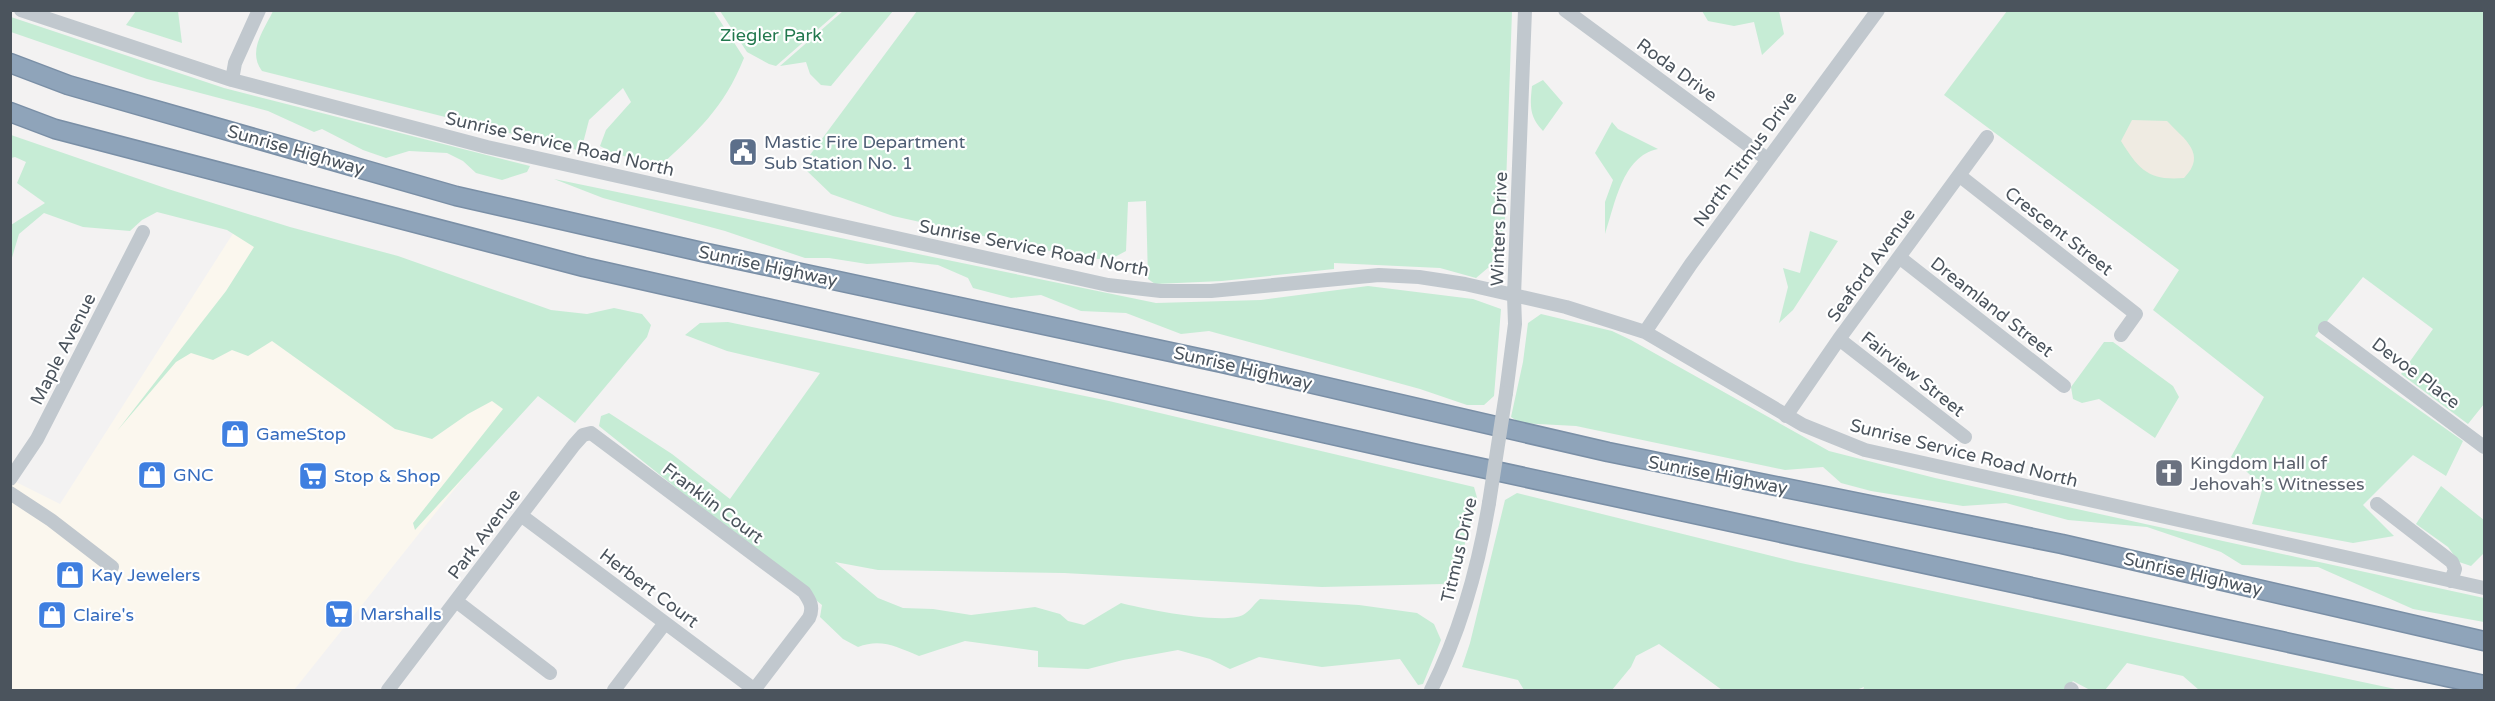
<svg xmlns="http://www.w3.org/2000/svg" width="2495" height="701" viewBox="0 0 2495 701" font-family="'Varela Round',sans-serif">
<style>
.commercial{fill:#fbf7ee}
.green{fill:#c6ecd5}
.sand{fill:#efebe2}
.lines{fill:none;stroke-linecap:round;stroke-linejoin:round}
.highway-casing{stroke:#7a8fa6;stroke-width:21}
.minor{stroke:#c1c8ce;stroke-width:14}
.highway{stroke:#8fa4ba;stroke-width:18}
.minor-bridge{stroke:#c1c8ce;stroke-width:14}
.labels{text-anchor:middle;dominant-baseline:central;stroke-width:4.5;stroke-linejoin:round;paint-order:stroke}
.park-label{font-size:18px;fill:#22784e;stroke:#fff}
.street-label{font-size:18px;fill:#4b545d;stroke:#fff}
.service-label{font-size:18px;fill:#4e5e75;stroke:#fff;text-anchor:start}
.shop-label{font-size:18px;fill:#366cbe;stroke:#fff;text-anchor:start}
.worship-label{font-size:18px;fill:#5b616d;stroke:#fff;text-anchor:start}
</style>
<rect width="100%" height="100%" fill="#f3f2f2"/>
<path class="commercial" d="M 241,221 L 541,381 L 294,690 L 11,690 L 10,479 L 60,504 Z"/>
<path class="green" d="M 713,10 L 744,58 C 724,108 697,132 659,167 L 611,152 L 600,146 L 606,130 L 631,102 L 623,88 L 589,120 L 581,151 L 262,71 C 247,51 264,30 273,11 Z
M 136,11 L 178,11 L 182,43 L 126,25 Z
M 720,11 L 839,11 L 776,66 L 769,64 L 747,52 Z
M 843,11 L 893,11 L 831,86 L 821,85 L 810,74 L 806,62 L 780,66 Z
M 917,11 L 1512,11 L 1504,244 L 1489,267 L 1476,278 L 1440,268 L 1334,263 L 1334,269 L 1222,281 L 1155,284 L 1148,279 L 1146,201 L 1128,202 L 1126,251 L 1111,259 L 1086,259 L 893,216 L 831,194 L 807,171 L 807,159 Z
M 1702,11 L 1779,11 L 1784,34 L 1762,55 L 1754,22 L 1734,26 L 1708,21 Z
M 2007,11 L 2484,11 L 2484,404 L 2468,424 L 2401,374 L 2433,329 L 2363,277 L 2315,336 L 2463,441 L 2446,476 L 2413,455 L 2363,505 L 2394,536 L 2353,543 L 2252,524 L 2263,487 L 2231,457 L 2264,397 L 2153,310 L 2179,270 L 1944,95 Z
M 11,17 L 224,88 L 530,166 L 527,172 L 502,180 L 476,173 L 463,161 L 447,153 L 409,151 L 386,158 L 363,150 L 322,129 L 314,132 L 268,111 L 147,79 L 11,32 Z
M 1543,80 L 1563,103 L 1543,131 C 1529,117 1530,105 1532,86 Z
M 1612,122 L 1618,129 L 1658,149 C 1622,156 1615,205 1605,234 L 1605,202 L 1613,180 L 1595,153 Z
M 11,135 L 168,189 L 290,227 L 398,256 L 551,310 L 587,314 L 614,308 L 642,314 L 651,325 L 647,337 L 575,423 L 538,396 L 415,530 L 413,523 L 503,409 L 492,401 L 468,414 L 432,439 L 395,429 L 272,341 L 248,356 L 232,350 L 213,360 L 191,353 L 176,362 L 117,431 L 226,291 L 254,247 L 227,230 L 157,212 L 142,220 L 130,231 L 83,227 L 44,213 L 19,234 L 11,261 L 11,225 L 45,203 L 17,183 L 26,162 L 15,157 L 11,158 Z
M 554,179 L 1156,303 L 1261,300 L 1368,286 L 1473,299 L 1501,309 L 1494,396 L 1484,405 L 1467,405 L 1420,389 L 1209,331 L 1181,334 L 1126,313 L 1081,311 L 1041,295 L 1011,298 L 973,288 L 968,278 L 938,265 L 911,262 L 867,264 L 829,258 L 805,258 L 725,231 L 603,198 Z
M 1810,231 L 1838,241 L 1793,310 L 1779,323 L 1788,287 L 1783,268 L 1800,273 Z
M 1541,314 L 1612,331 L 1631,340 L 1829,451 L 1935,478 L 2484,598 L 2484,622 L 2413,609 L 2318,567 L 2242,565 L 2221,552 L 2147,527 L 2068,520 L 2006,503 L 1963,506 L 1871,491 L 1841,483 L 1823,467 L 1785,470 L 1576,426 L 1520,423 L 1511,417 L 1523,362 L 1528,323 Z
M 728,322 L 1109,401 L 1474,487 L 1478,501 L 1455,576 L 1443,584 L 1322,587 L 1064,573 L 878,570 L 835,562 L 878,598 L 903,608 L 933,609 L 971,615 L 1035,607 L 1060,614 L 1068,621 L 1084,625 L 1121,603 C 1143,609 1223,625 1243,615 C 1249,612 1255,603 1260,599 L 1359,605 L 1417,613 L 1434,624 L 1441,640 L 1423,684 L 1418,685 L 1400,659 L 1322,667 L 1259,657 L 1230,669 L 1210,659 L 1178,650 L 1123,660 L 1088,669 L 1038,667 L 1038,651 L 965,641 L 919,656 C 897,647 881,638 858,647 L 843,639 L 820,617 L 822,605 L 599,426 L 601,416 L 609,413 L 672,454 L 730,499 L 820,373 L 727,351 L 685,335 L 700,323 Z
M 2104,342 L 2113,342 L 2173,386 L 2179,397 L 2155,438 L 2099,399 L 2082,403 L 2073,399 L 2071,387 Z
M 2441,486 L 2484,520 L 2484,553 L 2471,566 L 2459,562 L 2448,547 L 2416,524 Z
M 1517,493 L 1796,562 L 2400,690 L 2199,690 L 2183,676 L 2127,663 L 2105,690 L 2090,690 L 2073,681 L 2065,690 L 1863,690 L 1864,687 L 1856,690 L 1722,690 L 1659,644 L 1636,656 L 1631,667 L 1612,690 L 1524,690 L 1518,680 L 1462,667 L 1470,643 L 1505,500 Z"/>
<path class="sand" d="M 2132,120 L 2167,121 C 2184,139 2208,154 2184,178 C 2149,181 2139,170 2121,141 Z"/>
<g class="lines">
<g class="highway-casing">
<path id="highway" d="M 10,63 L 68,85 L 456,196 L 702,252 L 1222,363 L 1608,452 L 2062,544 L 2484,641
M 10,112 L 55,129 L 584,267 L 1417,454 L 2484,685"/>
</g>
<path class="minor" d="M 21,10 L 232,80 L 487,147 L 1108,285 L 1161,291 L 1211,291 L 1379,275 L 1419,277 L 1465,284 L 1566,307 L 1645,332 L 1803,425 L 1865,450 L 2484,588
M 1565,10 L 1767,159
M 232,80 L 235,63 L 259,10
M 1960,176 L 2136,314 L 2121,335
M 1899,257 L 2064,386
M 2325,328 L 2484,447
M 1645,332 L 1691,264 L 1878,10
M 1839,339 L 1965,437
M 1506,393 L 1515,324 L 1514,296 L 1525,10
M 1786,416 L 1839,339 L 1987,137
M 10,479 L 37,439 L 143,232
M 10,493 L 51,520 L 112,567
M 2377,504 L 2452,562 L 2455,569 L 2451,581
M 522,516 L 755,690
M 456,601 L 550,673
M 2071,689 L 2072,690
M 388,690 L 574,445 L 583,435 L 591,433 L 804,592 C 810,601 814,607 809,618 L 754,690
M 614,690 L 665,623
M 1431,690 C 1461,630 1478,569 1489,503"/>
<use href="#highway" class="highway"/>
<path class="minor-bridge" d="M 1489,503 L 1506,393"/>
</g>
<defs>
<g id="civic-square" transform="scale(1.5)"><rect x="-9" y="-9" width="18" height="18" rx="4" fill="#5c6f8a" stroke="#fff"/><path d="M-.6-6.5H3V-4.5H.6V-3L4-1V1h2V6H-6V1h2V-1L-.6-3ZM-1.2 2.5V6h2.4V2.5Z" fill="#fff"/></g>
<g id="shop-square" transform="scale(1.5)"><rect x="-9" y="-9" width="18" height="18" rx="4" fill="#3f7fe0" stroke="#fff"/><path d="M-5-2.5h2.3a2.7 3.5 0 0 1 5.4 0H5L5.5 6h-11ZM-1.5-2.5h3a1.5 2.3 0 0 0-3 0Z" fill="#fff"/></g>
<g id="church-square" transform="scale(1.5)"><rect x="-9" y="-9" width="18" height="18" rx="4" fill="#6b7280" stroke="#fff"/><path d="M-1.2-6h2.4v3.5h3.3v2.4h-3.3V6h-2.4V-.1h-3.3v-2.4h3.3Z" fill="#fff"/></g>
<g id="supermarket-square" transform="scale(1.5)"><rect x="-9" y="-9" width="18" height="18" rx="4" fill="#3f7fe0" stroke="#fff"/><path d="M-6-5.5h2.5l.6 2H6L4.5 2H-2.5L-4.4-4H-6ZM-1.5 3.2a1.3 1.3 0 1 0 .1 0ZM3 3.2a1.3 1.3 0 1 0 .1 0Z" fill="#fff"/></g>
</defs>
<g fill-rule="evenodd">
<use href="#civic-square" x="743" y="152"/>
<use href="#shop-square" x="235" y="434"/>
<use href="#church-square" x="2169" y="473"/>
<use href="#shop-square" x="152" y="475"/>
<use href="#supermarket-square" x="313" y="476"/>
<use href="#shop-square" x="70" y="575"/>
<use href="#supermarket-square" x="339" y="614"/>
<use href="#shop-square" x="52" y="615"/>
</g>
<g class="labels">
<g class="park-label">
<text x="771" y="35">Ziegler Park</text>
</g>
<g class="street-label">
<text transform="translate(1677 70) rotate(36)">Roda Drive</text>
<text transform="translate(560 144) rotate(13)">Sunrise Service Road North</text>
<text transform="translate(296 150) rotate(16)">Sunrise Highway</text>
<text transform="translate(1745 159) rotate(-54)">North Titmus Drive</text>
<text transform="translate(1499 229) rotate(-88)">Winters Drive</text>
<text transform="translate(2059 231) rotate(38)">Crescent Street</text>
<text transform="translate(1034 248) rotate(11)">Sunrise Service Road North</text>
<text transform="translate(1871 265) rotate(-54)">Seaford Avenue</text>
<text transform="translate(768 266) rotate(12)">Sunrise Highway</text>
<text transform="translate(1992 307) rotate(38)">Dreamland Street</text>
<text transform="translate(63 349) rotate(-63)">Maple Avenue</text>
<text transform="translate(1243 368) rotate(13)">Sunrise Highway</text>
<text transform="translate(2416 373) rotate(37)">Devoe Place</text>
<text transform="translate(1913 374) rotate(38)">Fairview Street</text>
<text transform="translate(1964 453) rotate(14)">Sunrise Service Road North</text>
<text transform="translate(1718 475) rotate(11)">Sunrise Highway</text>
<text transform="translate(713 503) rotate(37)">Franklin Court</text>
<text transform="translate(484 534) rotate(-53)">Park Avenue</text>
<text transform="translate(1459 550) rotate(-77)">Titmus Drive</text>
<text transform="translate(2193 574) rotate(13)">Sunrise Highway</text>
<text transform="translate(649 588) rotate(37)">Herbert Court</text>
</g>
<g class="service-label">
<text x="764" y="142">Mastic Fire Department<tspan x="764" dy="21">Sub Station No. 1</tspan></text>
</g>
<g class="shop-label">
<text x="256" y="434">GameStop</text>
<text x="173" y="475">GNC</text>
<text x="334" y="476">Stop &amp; Shop</text>
<text x="91" y="575">Kay Jewelers</text>
<text x="360" y="614">Marshalls</text>
<text x="73" y="615">Claire's</text>
</g>
<g class="worship-label">
<text x="2190" y="463">Kingdom Hall of<tspan x="2190" dy="21">Jehovah’s Witnesses</tspan></text>
</g>
</g>
<rect width="2495" height="701" fill="none" stroke="#4b545d" stroke-width="24"/>
</svg>
